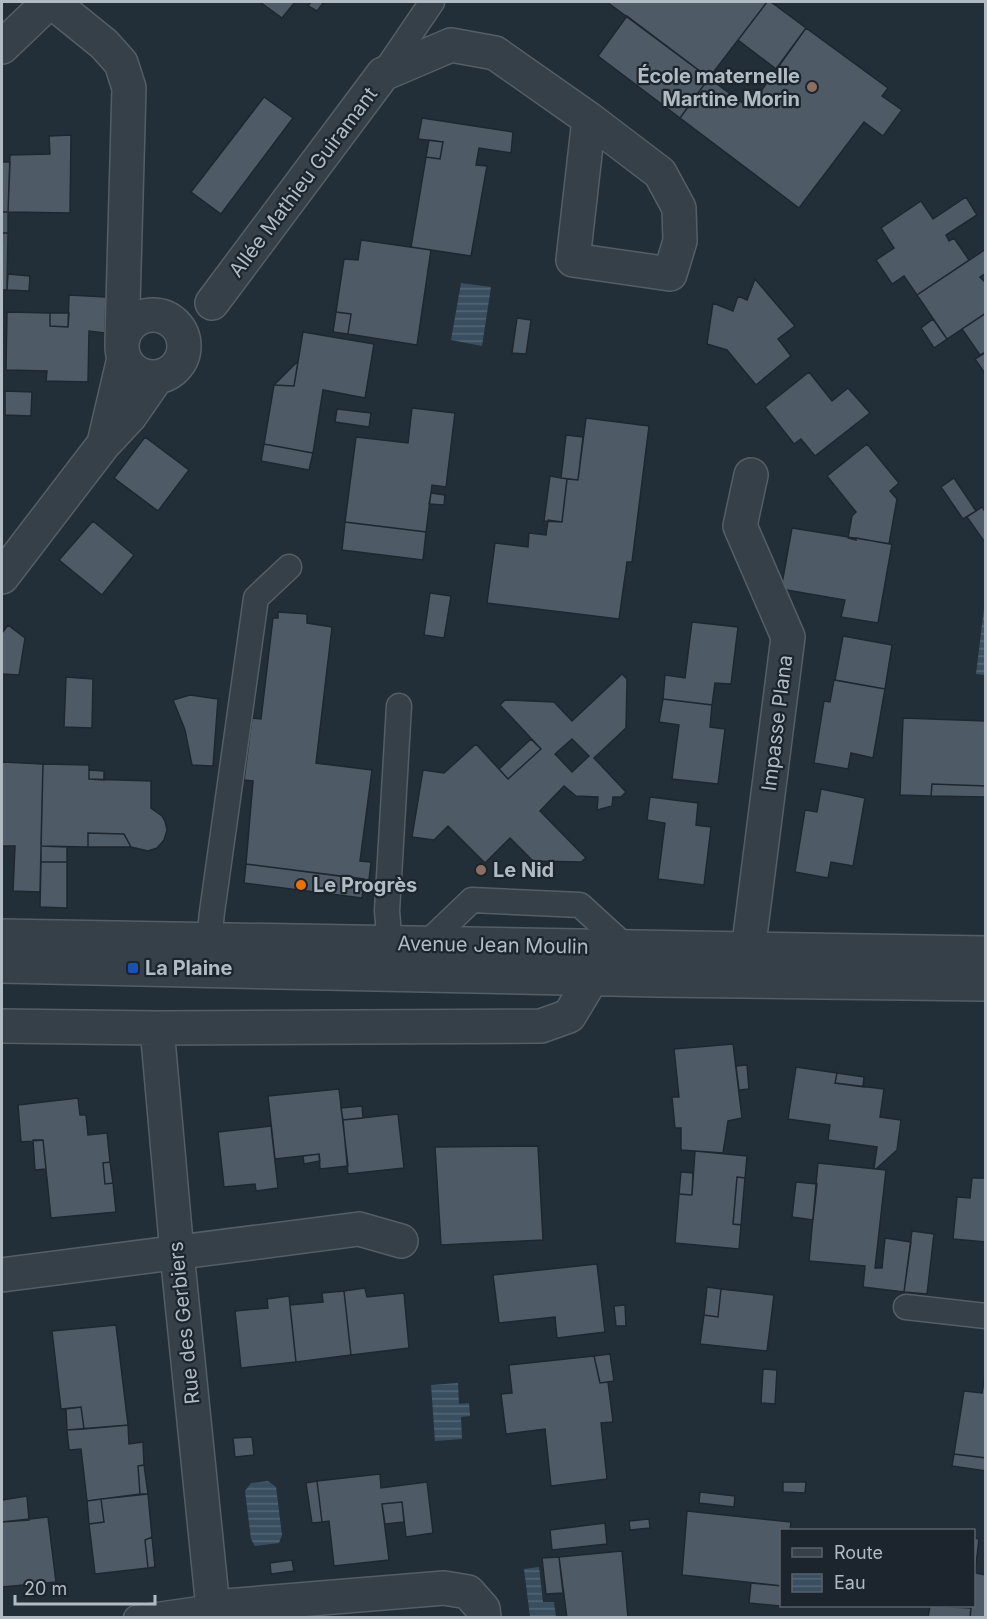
<svg xmlns="http://www.w3.org/2000/svg" width="987" height="1619" viewBox="0 0 987 1619" font-family="Inter,sans-serif">
<style>
.water{fill:url(#water-rules)}
.building{fill:#4e5b66;stroke:#1e272f;stroke-width:1.5;fill-rule:evenodd}
.lines{fill:none;stroke-linecap:round;stroke-linejoin:round}
.service-casing{stroke:#545e66;stroke-width:27}
.minor-casing{stroke:#545e66;stroke-width:36}
.tertiary-casing{stroke:#545e66;stroke-width:36}
.service{stroke:#364048;stroke-width:24}
.minor{stroke:#364048;stroke-width:33}
.tertiary{stroke:#364048;stroke-width:33}
.education-dot{fill:#8d6e63;stroke:#1c252d;stroke-width:2}
.food-dot{fill:#e8710a;stroke:#1c252d;stroke-width:2}
.transit-dot{fill:#1a4fb4;stroke:#1c252d;stroke-width:2}
.labels{text-anchor:middle;dominant-baseline:central;stroke-width:4.5;stroke-linejoin:round;paint-order:stroke}
.poi-label{font-size:20px;font-weight:bold;fill:#b1bbc4;stroke:#1c252d;text-anchor:start}
.street-label{font-size:20px;fill:#b1bbc4;stroke:#1c252d}
</style>
<defs>
<pattern id="water-rules" width="6" height="5" patternUnits="userSpaceOnUse" patternTransform="scale(1.5)"><rect width="6" height="5" fill="#394f60"/><path d="M0 2.5h6" fill="none" stroke="#536675"/></pattern>
</defs>
<rect width="100%" height="100%" fill="#232f38"/>
<path class="water" d="M 461,283 L 491,287 L 482,346 L 451,340 Z
M 984,609 L 986,610 L 985,675 L 976,674 Z
M 458,1383 L 459,1404 L 469,1403 L 470,1416 L 461,1417 L 462,1439 L 435,1441 L 431,1385 Z
M 268,1481 L 276,1487 L 282,1535 L 279,1543 L 255,1546 L 251,1539 L 245,1491 L 251,1483 Z
M 539,1567 L 543,1602 L 554,1602 L 556,1617 L 530,1617 L 524,1569 Z"/>
<path class="building" d="M 260,2 L 295,2 L 282,18 Z
M 311,2 L 324,2 L 317,11 L 308,6 Z
M 607,2 L 767,2 L 709,78 Z
M 767,2 L 771,2 L 806,28 L 776,69 L 738,40 Z
M 627,16 L 709,78 L 680,118 L 598,56 Z
M 806,28 L 888,88 L 882,96 L 902,110 L 883,136 L 864,122 L 799,208 L 680,118 L 709,78 L 749,108 Z
M 264,97 L 293,118 L 221,214 L 191,192 Z
M 422,118 L 513,132 L 511,153 L 479,148 L 476,165 L 487,166 L 471,256 L 411,247 L 426,157 L 440,159 L 443,142 L 418,139 Z
M 71,135 L 70,213 L 8,212 L 10,155 L 50,154 L 49,136 Z
M 429,140 L 443,142 L 440,159 L 426,157 Z
M 2,162 L 10,162 L 8,212 L 2,212 Z
M 966,197 L 977,215 L 946,235 L 949,241 L 954,238 L 969,260 L 917,295 L 904,276 L 892,284 L 876,260 L 894,248 L 881,228 L 921,201 L 933,219 Z
M 2,212 L 8,212 L 8,233 L 2,233 Z
M 2,233 L 8,233 L 7,290 L 2,290 Z
M 361,240 L 431,250 L 417,345 L 348,334 L 351,314 L 336,312 L 344,259 L 358,260 Z
M 986,249 L 986,273 L 980,277 L 984,281 L 986,280 L 986,313 L 947,339 L 917,295 Z
M 8,274 L 30,276 L 29,291 L 7,290 Z
M 755,279 L 795,326 L 778,339 L 791,356 L 756,385 L 727,350 L 707,344 L 713,303 L 733,311 L 738,296 L 747,300 Z
M 69,295 L 106,297 L 105,333 L 89,331 L 88,382 L 46,381 L 47,371 L 6,370 L 7,312 L 50,313 L 50,326 L 68,327 Z
M 336,312 L 351,314 L 348,334 L 333,332 Z
M 50,313 L 69,313 L 68,327 L 50,326 Z
M 986,313 L 986,352 L 980,355 L 962,329 Z
M 517,318 L 531,320 L 526,354 L 512,353 Z
M 933,319 L 947,339 L 934,348 L 921,328 Z
M 303,332 L 374,344 L 365,398 L 323,390 L 313,453 L 264,444 L 274,385 L 294,386 Z
M 986,352 L 986,375 L 975,359 Z
M 298,361 L 294,386 L 274,385 Z
M 809,372 L 832,401 L 848,388 L 870,413 L 815,456 L 801,439 L 794,444 L 765,407 Z
M 5,391 L 32,392 L 31,416 L 5,415 Z
M 412,408 L 455,413 L 446,487 L 432,485 L 426,532 L 345,522 L 356,437 L 408,443 Z
M 337,409 L 371,413 L 369,427 L 335,422 Z
M 586,418 L 649,426 L 632,562 L 627,562 L 619,619 L 487,603 L 495,543 L 528,547 L 529,533 L 546,535 L 548,520 L 562,522 L 567,479 L 578,480 Z
M 566,435 L 583,437 L 578,480 L 561,478 Z
M 145,437 L 189,470 L 158,511 L 114,478 Z
M 264,444 L 313,453 L 309,470 L 261,461 Z
M 867,444 L 899,483 L 890,491 L 897,499 L 889,544 L 856,538 L 856,540 L 848,538 L 852,516 L 856,512 L 827,476 Z
M 550,476 L 567,479 L 562,522 L 544,521 Z
M 954,478 L 976,511 L 963,519 L 941,487 Z
M 431,493 L 445,495 L 444,505 L 429,504 Z
M 982,507 L 986,513 L 986,544 L 967,517 Z
M 93,521 L 134,555 L 102,595 L 59,560 Z
M 345,522 L 426,532 L 423,560 L 342,550 Z
M 792,528 L 892,544 L 878,623 L 841,617 L 845,600 L 781,589 Z
M 430,593 L 451,596 L 444,638 L 424,635 Z
M 278,612 L 307,614 L 307,623 L 332,627 L 316,763 L 372,770 L 360,861 L 371,862 L 369,880 L 246,864 L 253,781 L 244,780 L 252,718 L 261,719 L 273,618 L 278,618 Z
M 692,622 L 738,627 L 731,684 L 715,683 L 712,705 L 663,699 L 665,675 L 685,678 Z
M 8,625 L 25,638 L 19,675 L 2,674 L 2,633 Z
M 843,636 L 892,645 L 885,689 L 835,680 Z
M 622,674 L 627,679 L 626,728 L 594,758 L 626,792 L 621,797 L 613,797 L 612,806 L 597,810 L 598,797 L 576,796 L 564,786 L 540,811 L 586,858 L 581,862 L 533,861 L 510,838 L 485,863 L 448,826 L 434,840 L 412,837 L 423,770 L 444,773 L 476,744 L 508,779 L 541,749 L 500,705 L 505,700 L 554,702 L 572,721 ZM 572,739 L 589,756 L 572,772 L 555,754 Z
M 66,677 L 93,679 L 92,728 L 64,727 Z
M 834,680 L 885,689 L 873,758 L 851,753 L 848,769 L 814,763 L 824,701 L 830,702 Z
M 190,695 L 218,699 L 213,766 L 192,765 L 185,730 L 173,700 Z
M 663,699 L 712,705 L 710,727 L 725,729 L 718,784 L 672,779 L 679,725 L 659,722 Z
M 903,718 L 986,721 L 986,786 L 932,784 L 931,796 L 900,795 Z
M 531,739 L 541,749 L 508,779 L 499,769 Z
M 2,762 L 43,764 L 40,892 L 13,891 L 15,846 L 2,846 Z
M 43,764 L 89,765 L 89,779 L 151,781 L 151,808 L 162,816 L 165,821 L 167,830 L 164,840 L 157,848 L 148,851 L 131,847 L 124,834 L 88,833 L 88,847 L 41,846 Z
M 89,770 L 104,771 L 104,780 L 89,779 Z
M 932,784 L 986,786 L 986,797 L 931,796 Z
M 821,789 L 865,798 L 853,866 L 831,862 L 828,878 L 795,872 L 805,810 L 817,812 Z
M 650,797 L 698,803 L 696,825 L 711,827 L 704,885 L 658,879 L 665,823 L 647,820 Z
M 88,833 L 124,834 L 131,847 L 88,847 Z
M 41,846 L 67,847 L 67,862 L 41,862 Z
M 41,862 L 67,862 L 67,908 L 40,907 Z
M 246,864 L 364,879 L 362,898 L 244,883 Z
M 733,1044 L 742,1118 L 728,1121 L 723,1153 L 681,1150 L 681,1128 L 675,1128 L 672,1097 L 679,1097 L 674,1049 Z
M 747,1065 L 749,1089 L 739,1090 L 736,1066 Z
M 796,1067 L 837,1073 L 835,1083 L 884,1089 L 880,1117 L 901,1120 L 897,1150 L 876,1169 L 874,1168 L 877,1147 L 828,1140 L 830,1125 L 788,1119 Z
M 837,1073 L 864,1077 L 863,1087 L 835,1083 Z
M 339,1089 L 348,1166 L 320,1169 L 319,1154 L 275,1159 L 268,1096 Z
M 78,1098 L 80,1115 L 86,1115 L 88,1135 L 107,1133 L 110,1162 L 103,1163 L 105,1184 L 113,1183 L 116,1212 L 51,1218 L 43,1140 L 21,1142 L 18,1105 Z
M 362,1106 L 363,1118 L 343,1120 L 341,1108 Z
M 398,1114 L 404,1168 L 348,1174 L 343,1120 Z
M 271,1126 L 278,1188 L 256,1191 L 255,1184 L 224,1187 L 218,1132 Z
M 33,1140 L 43,1140 L 46,1169 L 35,1170 Z
M 538,1146 L 543,1240 L 441,1245 L 435,1147 Z
M 695,1151 L 747,1156 L 745,1178 L 737,1177 L 733,1224 L 741,1225 L 739,1249 L 675,1243 L 679,1194 L 692,1195 Z
M 319,1154 L 320,1161 L 304,1164 L 303,1156 Z
M 110,1162 L 113,1183 L 105,1184 L 103,1163 Z
M 818,1163 L 886,1170 L 875,1268 L 882,1268 L 885,1238 L 911,1242 L 904,1292 L 863,1287 L 865,1266 L 809,1261 Z
M 681,1172 L 693,1173 L 692,1195 L 679,1194 Z
M 737,1177 L 745,1178 L 741,1225 L 733,1224 Z
M 972,1178 L 986,1178 L 986,1242 L 953,1239 L 957,1197 L 970,1198 Z
M 796,1182 L 817,1184 L 813,1220 L 792,1217 Z
M 912,1231 L 934,1234 L 927,1294 L 904,1292 Z
M 597,1264 L 605,1332 L 557,1338 L 555,1317 L 499,1323 L 493,1275 Z
M 707,1287 L 721,1289 L 718,1317 L 704,1315 Z
M 365,1288 L 367,1297 L 404,1293 L 409,1348 L 351,1355 L 344,1291 Z
M 721,1289 L 774,1295 L 767,1351 L 700,1344 L 704,1315 L 718,1317 Z
M 344,1291 L 351,1355 L 296,1362 L 290,1305 L 323,1302 L 322,1293 Z
M 289,1296 L 296,1362 L 241,1368 L 235,1311 L 268,1308 L 267,1299 Z
M 625,1305 L 626,1326 L 616,1326 L 614,1306 Z
M 116,1325 L 128,1425 L 84,1429 L 81,1407 L 61,1409 L 52,1331 Z
M 610,1354 L 614,1381 L 600,1383 L 594,1356 Z
M 594,1356 L 600,1383 L 608,1382 L 613,1422 L 601,1423 L 607,1479 L 551,1486 L 545,1429 L 506,1434 L 501,1394 L 512,1393 L 509,1365 Z
M 763,1369 L 777,1370 L 775,1404 L 761,1403 Z
M 986,1370 L 986,1458 L 954,1454 L 964,1391 L 982,1393 Z
M 81,1407 L 84,1429 L 67,1430 L 66,1409 Z
M 128,1425 L 129,1444 L 143,1442 L 144,1465 L 138,1466 L 140,1494 L 87,1501 L 81,1449 L 69,1450 L 67,1430 Z
M 252,1437 L 254,1455 L 235,1457 L 233,1438 Z
M 954,1454 L 986,1458 L 986,1471 L 952,1466 Z
M 144,1465 L 148,1494 L 140,1494 L 138,1466 Z
M 380,1474 L 381,1488 L 427,1482 L 433,1533 L 406,1537 L 402,1502 L 382,1504 L 389,1560 L 334,1566 L 329,1521 L 322,1522 L 317,1481 Z
M 317,1481 L 322,1522 L 312,1523 L 306,1483 Z
M 783,1482 L 806,1482 L 805,1493 L 783,1492 Z
M 700,1492 L 735,1496 L 734,1507 L 699,1503 Z
M 148,1494 L 152,1537 L 145,1540 L 148,1568 L 95,1574 L 89,1524 L 104,1522 L 101,1499 Z
M 27,1496 L 29,1520 L 2,1522 L 2,1500 Z
M 101,1499 L 104,1522 L 89,1524 L 87,1501 Z
M 402,1502 L 404,1522 L 385,1524 L 382,1504 Z
M 687,1511 L 791,1522 L 790,1530 L 782,1530 L 782,1586 L 682,1575 Z
M 48,1517 L 56,1582 L 2,1587 L 2,1522 Z
M 649,1519 L 650,1528 L 630,1530 L 629,1521 Z
M 605,1523 L 607,1544 L 552,1550 L 550,1530 Z
M 152,1537 L 155,1567 L 148,1568 L 145,1540 Z
M 974,1538 L 979,1539 L 975,1573 L 986,1575 L 986,1618 L 970,1618 L 971,1608 L 949,1606 L 974,1606 Z
M 622,1551 L 628,1618 L 567,1618 L 559,1557 Z
M 559,1557 L 563,1593 L 546,1594 L 542,1558 Z
M 292,1560 L 294,1571 L 271,1574 L 270,1563 Z
M 751,1583 L 782,1586 L 782,1606 L 791,1607 L 749,1603 Z
M 930,1606 L 971,1608 L 970,1618 L 928,1617 Z"/>
<g class="lines">
<g class="service-casing">
<path id="service" d="M 383,74 L 432,2
M 427,951 L 426,944 L 472,900 L 580,905 L 626,947
M 210,955 L 209,940 L 212,912 L 256,598 L 289,567
M 391,958 L 387,911 L 399,706
M 906,1307 L 986,1316
M 136,1618 L 213,1607"/>
</g>
<g class="minor-casing">
<path id="minor" d="M 52,2 L 104,44 L 121,63 L 129,88 L 122,341
M 2,47 L 49,2
M 212,303 L 383,74 L 451,45 L 495,53 L 589,119 L 660,173 L 679,208 L 680,241 L 670,274 L 573,260 L 589,119
M122 346a31 31 0 1 1 62 0a31 31 0 1 1-62 0Z
M 104,443 L 124,358
M 2,577 L 103,445 L 130,416 L 157,377
M 745,975 L 788,637 L 740,526 L 751,475
M 2,1026 L 157,1028 L 541,1026 L 569,1016 L 592,978
M 157,1028 L 177,1253 L 214,1618
M 2,1275 L 359,1229 L 401,1241
M 213,1607 L 444,1588 L 468,1592 L 483,1609 L 484,1618"/>
</g>
<g class="tertiary-casing">
<path id="tertiary" d="M 2,936 L 986,953
M 2,966 L 657,980 L 986,984"/>
</g>
<use href="#service" class="service"/>
<use href="#minor" class="minor"/>
<use href="#tertiary" class="tertiary"/>
</g>
<g class="education-dot">
<circle cx="812" cy="87" r="6"/>
<circle cx="481" cy="870" r="6"/>
</g>
<circle class="food-dot" cx="301" cy="885" r="6"/>
<rect class="transit-dot" x="127" y="962" width="12" height="12" rx="3"/>
<g class="labels">
<g class="poi-label">
<text x="800" y="76" text-anchor="end">École maternelle<tspan x="800" dy="23">Martine Morin</tspan></text>
<text x="493" y="870">Le Nid</text>
<text x="313" y="885">Le Progrès</text>
<text x="145" y="968">La Plaine</text>
</g>
<g class="street-label">
<text transform="translate(303 182) rotate(-53)">Allée Mathieu Guiramant</text>
<text transform="translate(777 723) rotate(-83)">Impasse Plana</text>
<text transform="translate(493 945) rotate(1)">Avenue Jean Moulin</text>
<text transform="translate(184 1323) rotate(-96)">Rue des Gerbiers</text>
</g>
</g>
<rect width="987" height="1619" fill="none" stroke="#b1bbc4" stroke-width="6"/>
<rect x="780" y="1529" width="195" height="78" fill="#1c252d" stroke="#586169" stroke-width="1.5"/>
<rect x="792" y="1548" width="30" height="9" fill="#364048" stroke="#586169" stroke-width="1.5"/>
<text x="834" y="1559" font-size="18" fill="#b1bbc4">Route</text>
<rect x="792" y="1574" width="30" height="18" fill="url(#water-rules)" stroke="#586169" stroke-width="1.5"/>
<text x="834" y="1589" font-size="18" fill="#b1bbc4">Eau</text>
<path d="M15 1595v9h140v-9" fill="none" stroke="#b1bbc4" stroke-width="3"/>
<text x="24" y="1595" font-size="18" fill="#b1bbc4" stroke="#1c252d" stroke-width="4.5" paint-order="stroke">20 m</text>
</svg>
